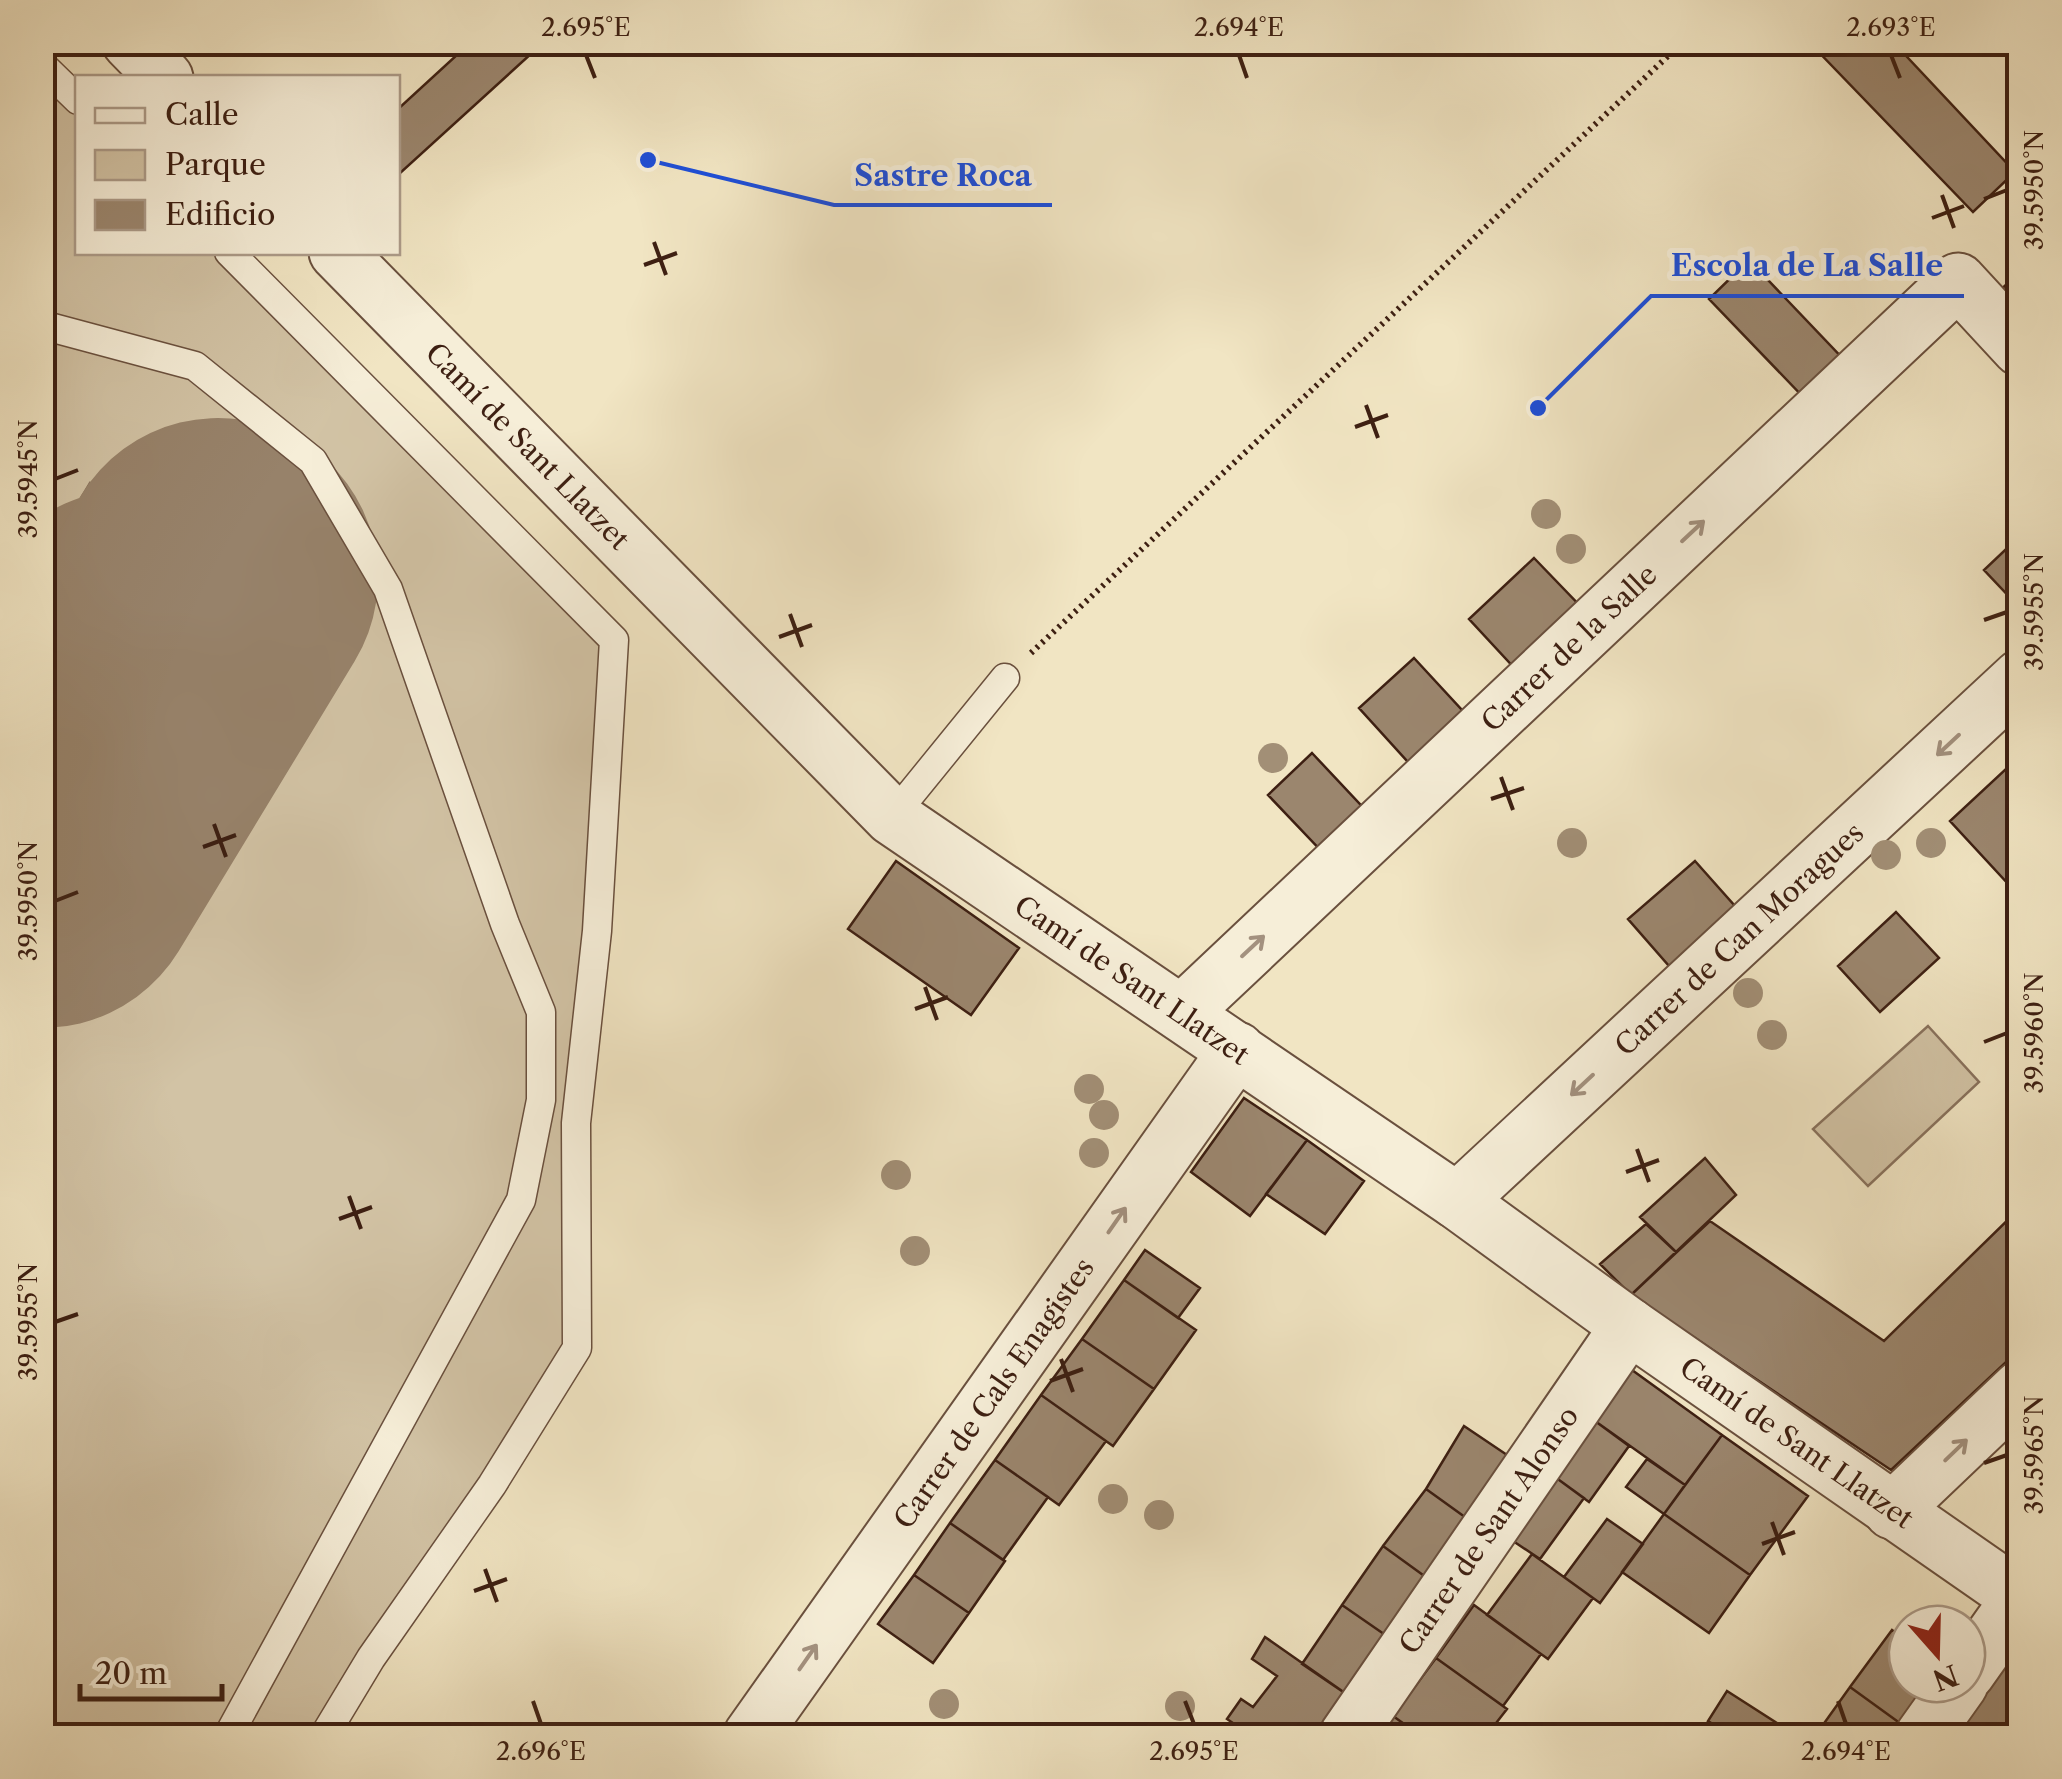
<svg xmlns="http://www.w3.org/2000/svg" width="2062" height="1779" viewBox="0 0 2062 1779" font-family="'Libre Caslon Text',serif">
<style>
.green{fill:#d2c3a5;stroke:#88715c;stroke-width:2.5}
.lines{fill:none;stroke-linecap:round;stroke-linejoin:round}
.taxiway{stroke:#97826a;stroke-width:128}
.runway{stroke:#97826a;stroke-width:320}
.building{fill:#9b866e;stroke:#3d1f12;stroke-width:2.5}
.service-casing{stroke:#6a503e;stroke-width:31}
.minor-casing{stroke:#6a503e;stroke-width:59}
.path{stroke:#3d1f12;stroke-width:6;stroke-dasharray:2.5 5;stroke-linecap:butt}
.service{stroke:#f6eed8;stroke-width:28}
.minor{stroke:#f6eed8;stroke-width:55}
.tree{fill:#a28f76}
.oneway{stroke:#a3917f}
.ticks{fill:none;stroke:#3d1f12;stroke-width:4}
.labels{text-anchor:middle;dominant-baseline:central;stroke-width:10;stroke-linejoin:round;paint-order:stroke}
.street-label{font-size:28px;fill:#3d1f12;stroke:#f6eed8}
.leader{fill:none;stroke:#1d4ed8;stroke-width:4}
.callout-dot{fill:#1d4ed8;stroke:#f6eed8;stroke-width:4}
.callout-label{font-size:30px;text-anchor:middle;font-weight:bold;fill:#1d4ed8;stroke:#f6eed8;stroke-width:10;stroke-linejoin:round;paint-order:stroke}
.neatline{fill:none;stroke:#3d1f12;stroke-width:4}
.ticks-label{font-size:25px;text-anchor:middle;fill:#3d1f12}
</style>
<rect width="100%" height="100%" fill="#f1e5c3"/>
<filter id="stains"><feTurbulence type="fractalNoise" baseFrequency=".002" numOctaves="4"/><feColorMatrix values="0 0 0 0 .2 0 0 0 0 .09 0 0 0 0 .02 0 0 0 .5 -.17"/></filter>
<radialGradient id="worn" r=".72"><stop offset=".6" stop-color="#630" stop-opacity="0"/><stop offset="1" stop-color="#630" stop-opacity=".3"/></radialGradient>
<path class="green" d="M 42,64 L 77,100 L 78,252 L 229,253 L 614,640 L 577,1348 L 330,1736 L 43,1736 L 43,1019 L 291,605 L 90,483 L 43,562 Z
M 1928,1026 L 1979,1082 L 1868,1186 L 1813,1129 Z"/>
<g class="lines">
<path class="taxiway" d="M 42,629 C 54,611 64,586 79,570 C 86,562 102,558 113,554 C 158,540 207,571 222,614 C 229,632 226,656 220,674 C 203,732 147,745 104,778 C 77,799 60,826 42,855"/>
<path class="runway" d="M 42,868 L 218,578"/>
</g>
<path class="building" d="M 471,42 L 544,42 L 398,175 L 398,109 Z
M 1809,42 L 1893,42 L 2015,172 L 1973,212 Z
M 1749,260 L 1848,364 L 1808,402 L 1709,299 Z
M 2020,272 L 2020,315 L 1998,292 Z
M 2020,536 L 2020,608 L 1984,570 Z
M 1534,558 L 1585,611 L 1519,673 L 1469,619 Z
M 1414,658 L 1473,722 L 1417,772 L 1359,708 Z
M 1312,753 L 1372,817 L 1328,858 L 1268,795 Z
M 2020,756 L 2020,879 L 2011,887 L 1950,821 Z
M 896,861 L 1019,948 L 971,1015 L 848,929 Z
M 1695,861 L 1750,923 L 1683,982 L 1628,919 Z
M 1896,912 L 1939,958 L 1880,1012 L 1838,966 Z
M 1244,1098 L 1307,1140 L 1250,1216 L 1191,1172 Z
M 1307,1140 L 1364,1181 L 1325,1234 L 1266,1194 Z
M 1705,1158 L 1736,1195 L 1676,1252 L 1640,1217 Z
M 2020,1208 L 2020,1349 L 1891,1470 L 1631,1295 L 1710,1221 L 1884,1341 Z
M 1646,1224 L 1676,1252 L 1631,1295 L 1600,1264 Z
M 1145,1250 L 1200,1288 L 1178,1318 L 1124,1280 Z
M 1124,1280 L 1196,1330 L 1154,1389 L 1082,1339 Z
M 1082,1339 L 1154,1389 L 1113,1446 L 1041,1395 Z
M 1632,1370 L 1722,1435 L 1685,1485 L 1595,1421 Z
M 1041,1395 L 1106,1441 L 1059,1505 L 995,1460 Z
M 1595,1421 L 1629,1446 L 1589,1502 L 1555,1477 Z
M 1464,1426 L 1519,1463 L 1476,1525 L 1426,1489 Z
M 1722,1435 L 1808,1496 L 1750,1575 L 1664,1514 Z
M 1647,1459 L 1685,1485 L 1664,1514 L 1626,1487 Z
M 995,1460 L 1048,1497 L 1003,1560 L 950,1523 Z
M 1555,1477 L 1584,1498 L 1540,1559 L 1510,1539 Z
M 1426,1489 L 1476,1525 L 1434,1583 L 1383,1546 Z
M 1664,1514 L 1750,1575 L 1709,1633 L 1622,1572 Z
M 1607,1519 L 1643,1544 L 1600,1603 L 1564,1577 Z
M 950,1523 L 1005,1561 L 969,1613 L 914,1575 Z
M 1383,1546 L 1434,1583 L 1394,1641 L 1342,1605 Z
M 1532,1554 L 1593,1598 L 1548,1659 L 1487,1615 Z
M 914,1575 L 969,1613 L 933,1663 L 878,1624 Z
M 1342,1605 L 1394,1641 L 1355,1700 L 1302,1664 Z
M 1474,1605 L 1541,1654 L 1503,1706 L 1436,1658 Z
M 1892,1630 L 1907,1641 L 1907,1684 L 1940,1684 L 1908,1729 L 1850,1687 Z
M 1265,1637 L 1355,1700 L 1330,1736 L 1252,1736 L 1227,1719 L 1241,1699 L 1253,1707 L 1277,1676 L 1252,1659 Z
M 2020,1640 L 2020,1736 L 2011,1736 L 1995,1726 L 1988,1736 L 1945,1736 Z
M 1436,1658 L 1507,1709 L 1486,1736 L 1421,1736 L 1393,1716 Z
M 1850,1687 L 1908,1729 L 1902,1736 L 1815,1736 Z
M 1727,1691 L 1797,1736 L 1732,1736 L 1708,1721 Z
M 1393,1716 L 1421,1736 L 1378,1736 Z"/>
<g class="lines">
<g class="service-casing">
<path id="service" d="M 42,65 L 78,100
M 229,252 L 614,640 L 597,931 L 576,1123 L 577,1348 L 492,1485 L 371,1658 L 324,1736
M 42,325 L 195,366 L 313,461 L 388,589 L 505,924 L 541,1012 L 541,1100 L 521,1200 L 228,1736
M 892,817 L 1005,678"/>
</g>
<g class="minor-casing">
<g id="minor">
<path d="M 130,42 L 165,78"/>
<path id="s1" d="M 337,252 L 892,817 L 1457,1201 L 1629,1326 L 2020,1598 L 1967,1673"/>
<path id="s2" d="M 1182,1013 L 1958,281 L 2020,348"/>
<path id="s3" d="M 1457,1201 L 2020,678"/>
<path d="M 1892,1511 L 2020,1389"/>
<path id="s4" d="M 751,1736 L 1237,1050"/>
<path id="s5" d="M 1347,1736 L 1629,1326"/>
<path d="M 1923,1736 L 1960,1684"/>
</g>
</g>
<path class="path" d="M 1031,653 L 1683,42"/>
<use href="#service" class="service"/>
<use href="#minor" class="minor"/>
</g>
<g class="tree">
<circle cx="1546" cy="514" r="15"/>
<circle cx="1571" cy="549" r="15"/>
<circle cx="1273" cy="758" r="15"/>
<circle cx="1572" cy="843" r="15"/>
<circle cx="1931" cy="843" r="15"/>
<circle cx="1886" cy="855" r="15"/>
<circle cx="1748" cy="993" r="15"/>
<circle cx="1772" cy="1035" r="15"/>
<circle cx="1089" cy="1089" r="15"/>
<circle cx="1104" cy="1115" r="15"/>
<circle cx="1094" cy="1153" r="15"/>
<circle cx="896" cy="1175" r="15"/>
<circle cx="915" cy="1251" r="15"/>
<circle cx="1113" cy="1499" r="15"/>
<circle cx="1159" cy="1515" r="15"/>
<circle cx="944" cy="1704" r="15"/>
<circle cx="1180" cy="1706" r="15"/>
</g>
<defs><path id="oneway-shaft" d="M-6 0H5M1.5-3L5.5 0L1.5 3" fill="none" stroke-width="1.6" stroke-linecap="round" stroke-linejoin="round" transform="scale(2.5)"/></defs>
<g class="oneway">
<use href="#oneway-shaft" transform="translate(1693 531) rotate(-43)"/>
<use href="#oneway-shaft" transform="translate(1948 745) rotate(137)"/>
<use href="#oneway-shaft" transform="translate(1253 946) rotate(-43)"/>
<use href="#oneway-shaft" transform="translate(1582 1085) rotate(137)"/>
<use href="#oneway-shaft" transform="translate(1117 1220) rotate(-55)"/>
<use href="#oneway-shaft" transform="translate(1956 1450) rotate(-44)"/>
<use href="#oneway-shaft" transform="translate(808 1657) rotate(-55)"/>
</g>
<path class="ticks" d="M 586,55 L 595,78M 1239,55 L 1247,78M 1891,55 L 1900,78M 1942,195 L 1954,228M 1984,199 L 2007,190M 1932,218 L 1964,206M 654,242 L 666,275M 644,265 L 677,253M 1366,405 L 1378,438M 1355,427 L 1388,415M 55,479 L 78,470M 790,614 L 802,647M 1984,620 L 2007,612M 779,637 L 812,625M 1501,777 L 1513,810M 1491,799 L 1524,788M 214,824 L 226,857M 203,847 L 236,835M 55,901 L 78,892M 925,987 L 937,1020M 915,1009 L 948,997M 1984,1042 L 2007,1033M 1637,1149 L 1649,1182M 1626,1172 L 1659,1160M 349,1196 L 361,1229M 339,1219 L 372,1207M 55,1322 L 78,1314M 1061,1359 L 1073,1392M 1050,1381 L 1083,1369M 1984,1463 L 2007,1455M 1772,1522 L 1784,1555M 1762,1544 L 1795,1532M 485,1569 L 497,1602M 474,1591 L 507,1579M 533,1701 L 541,1724M 1185,1701 L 1194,1724M 1838,1701 L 1846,1724"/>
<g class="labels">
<g class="street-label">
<text stroke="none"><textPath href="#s1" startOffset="272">Camí de Sant Llatzet</textPath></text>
<text stroke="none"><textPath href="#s2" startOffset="532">Carrer de la Salle</textPath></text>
<text stroke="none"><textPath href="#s3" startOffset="385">Carrer de Can Moragues</textPath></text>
<text stroke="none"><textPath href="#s1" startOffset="1082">Camí de Sant Llatzet</textPath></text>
<text stroke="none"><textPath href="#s4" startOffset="420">Carrer de Cals Enagistes</textPath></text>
<text stroke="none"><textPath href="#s1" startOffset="1892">Camí de Sant Llatzet</textPath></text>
<text stroke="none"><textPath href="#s5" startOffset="250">Carrer de Sant Alonso</textPath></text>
</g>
</g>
<path class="leader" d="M648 160L834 205H1052M1538 408L1651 296H1964"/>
<g class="callout-dot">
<circle cx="648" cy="160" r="10"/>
<circle cx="1538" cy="408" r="10"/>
</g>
<g class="callout-label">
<text x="943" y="186">Sastre Roca</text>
<text x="1807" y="276">Escola de La Salle</text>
</g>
<rect width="2062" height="1779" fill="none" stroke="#f1e5c3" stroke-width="110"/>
<rect x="75" y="75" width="325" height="180" fill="#f6eed8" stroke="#ac9b89" stroke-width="2.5"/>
<rect x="95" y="108" width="50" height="15" fill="#f6eed8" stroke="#ac9b89" stroke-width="2.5"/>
<text x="165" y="125" font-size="30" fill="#3d1f12">Calle</text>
<rect x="95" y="150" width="50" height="30" fill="#d2c3a5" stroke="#ac9b89" stroke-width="2.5"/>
<text x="165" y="175" font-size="30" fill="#3d1f12">Parque</text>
<rect x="95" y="200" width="50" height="30" fill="#9b866e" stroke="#ac9b89" stroke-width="2.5"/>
<text x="165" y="225" font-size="30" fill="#3d1f12">Edificio</text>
<g transform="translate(1937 1654) rotate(160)"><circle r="48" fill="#f6eed8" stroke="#ac9b89" stroke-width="2.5"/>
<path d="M0-8L18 38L0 25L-18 38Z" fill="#8f2418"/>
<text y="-15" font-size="28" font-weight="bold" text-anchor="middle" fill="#3d1f12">N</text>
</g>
<path d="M80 1684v15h142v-15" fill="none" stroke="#3d1f12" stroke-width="5"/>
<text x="95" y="1684" font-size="30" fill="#3d1f12" stroke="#f6eed8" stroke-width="8" paint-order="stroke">20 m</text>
<rect x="55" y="55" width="1952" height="1669" class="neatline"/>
<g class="ticks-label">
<text x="586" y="36">2.695°E</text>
<text x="1239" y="36">2.694°E</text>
<text x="1891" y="36">2.693°E</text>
<text transform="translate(2034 190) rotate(-90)" y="9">39.5950°N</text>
<text transform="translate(28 479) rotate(-90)" y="9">39.5945°N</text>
<text transform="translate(2034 612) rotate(-90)" y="9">39.5955°N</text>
<text transform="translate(28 901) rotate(-90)" y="9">39.5950°N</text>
<text transform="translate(2034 1033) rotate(-90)" y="9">39.5960°N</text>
<text transform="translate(28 1322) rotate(-90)" y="9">39.5955°N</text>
<text transform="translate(2034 1455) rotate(-90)" y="9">39.5965°N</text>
<text x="541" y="1760">2.696°E</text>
<text x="1194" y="1760">2.695°E</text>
<text x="1846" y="1760">2.694°E</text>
</g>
<rect width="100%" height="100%" filter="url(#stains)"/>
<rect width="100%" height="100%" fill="url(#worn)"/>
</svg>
